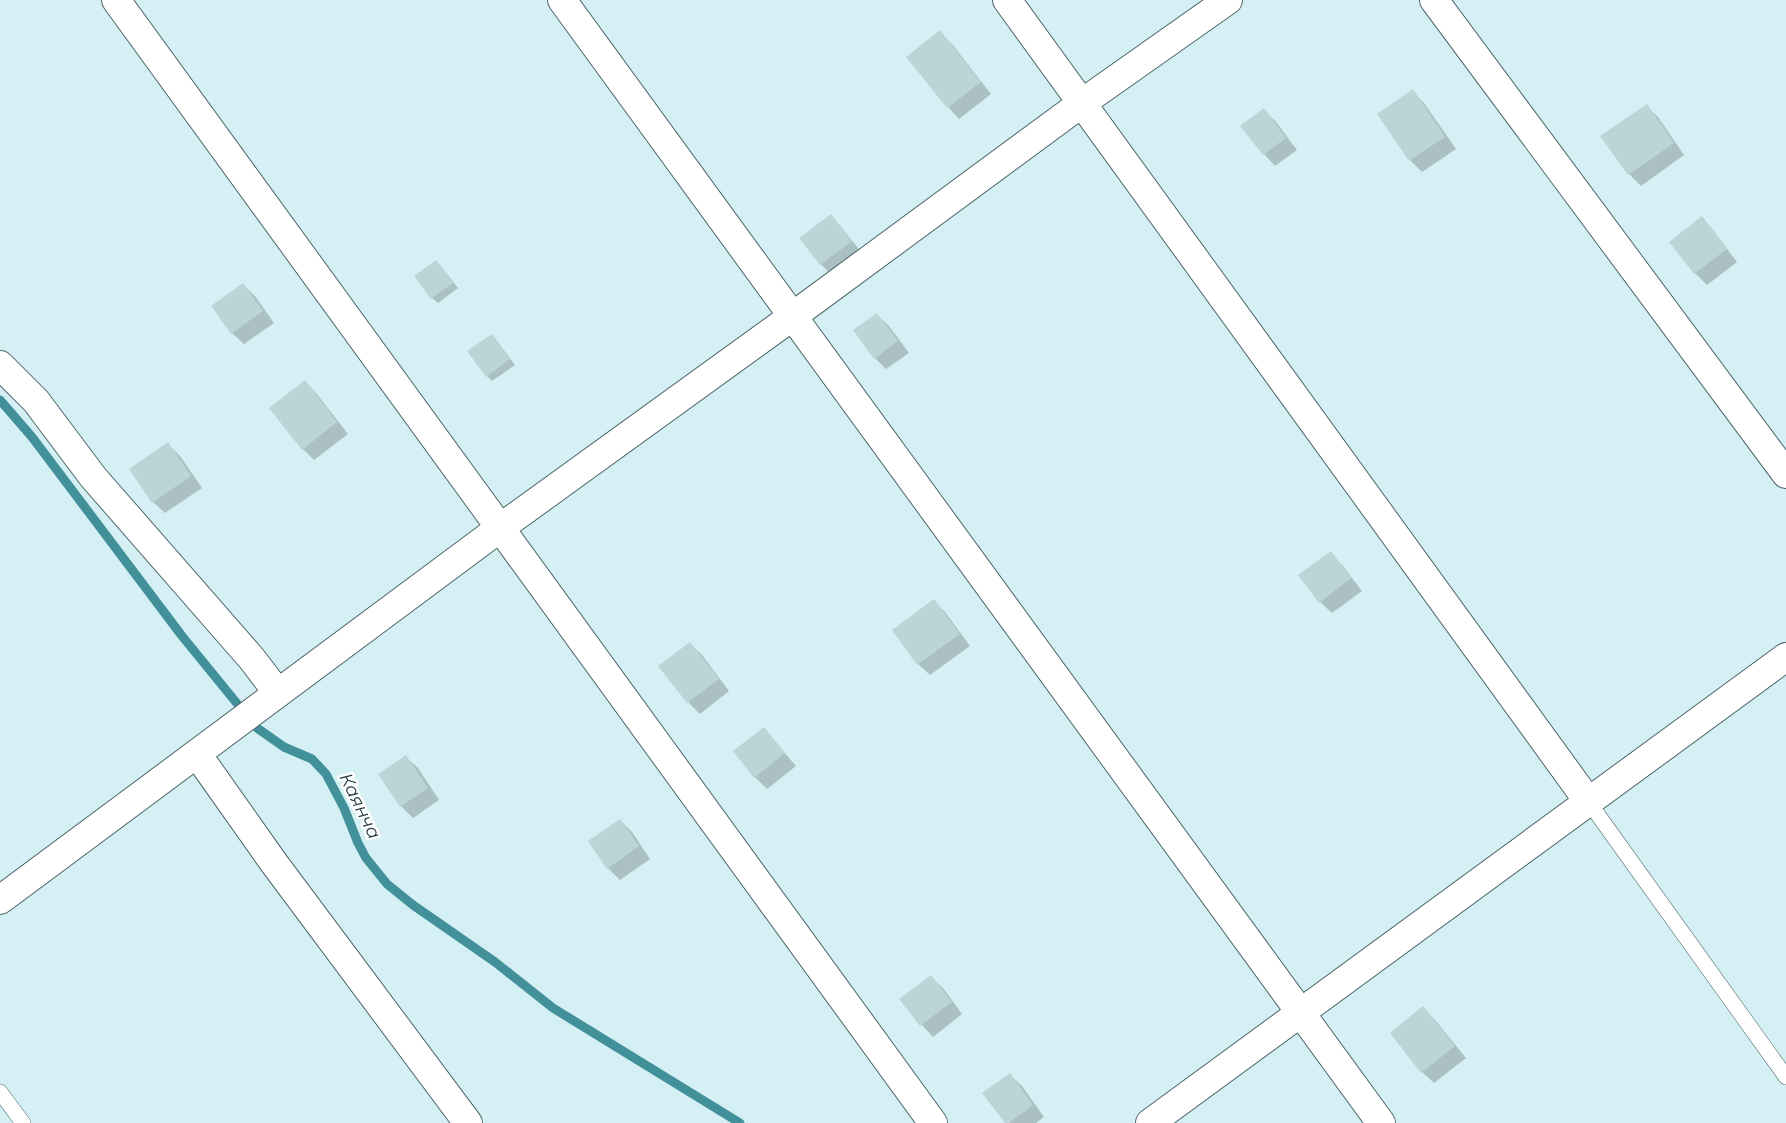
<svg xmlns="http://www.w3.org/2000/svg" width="1786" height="1123" viewBox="0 0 1786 1123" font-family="Montserrat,sans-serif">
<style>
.shadow{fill:#0003}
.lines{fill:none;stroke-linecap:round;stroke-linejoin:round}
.stream{stroke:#41909a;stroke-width:9}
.building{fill:#bad4d8}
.service-casing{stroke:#4e666a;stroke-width:16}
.minor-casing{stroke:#4e666a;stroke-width:30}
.service{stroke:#fff;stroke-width:15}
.minor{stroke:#fff;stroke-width:28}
.labels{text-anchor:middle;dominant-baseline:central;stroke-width:5;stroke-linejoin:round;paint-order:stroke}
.water-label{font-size:18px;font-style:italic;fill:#263f43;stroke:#fff}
</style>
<rect width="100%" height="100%" fill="#d5f0f4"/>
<path class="shadow" d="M 940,32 L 952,44 L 991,94 L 959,119 L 948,107 Z
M 1412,91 L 1424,103 L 1456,149 L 1422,172 L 1410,160 Z
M 1646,106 L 1658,117 L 1684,155 L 1641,186 L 1629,174 Z
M 1264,110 L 1276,122 L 1297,150 L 1275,166 L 1264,154 Z
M 831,216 L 842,228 L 862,253 L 832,276 L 821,264 L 801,238 Z
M 1702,218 L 1713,230 L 1737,262 L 1707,285 L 1695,273 L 1671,242 Z
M 441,267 L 458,288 L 438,303 L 432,298 Z
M 243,285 L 255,296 L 274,323 L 244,344 L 232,333 Z
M 877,315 L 889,326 L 909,353 L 886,369 L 875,358 Z
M 497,341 L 515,365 L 492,381 L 487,376 Z
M 305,382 L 316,393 L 348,434 L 314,460 L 303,449 Z
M 168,444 L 180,456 L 202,488 L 165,513 L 153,502 Z
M 1330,553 L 1342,565 L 1362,591 L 1332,613 L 1320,602 Z
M 934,601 L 945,612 L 970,646 L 930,675 L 918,664 Z
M 690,644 L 702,655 L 729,691 L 700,714 L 688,702 Z
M 764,729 L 796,766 L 767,789 L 755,777 L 735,751 Z
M 406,757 L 418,768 L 439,800 L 413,818 L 401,806 L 380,775 Z
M 620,820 L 632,832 L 650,859 L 620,880 L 608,868 L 590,842 Z
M 931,977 L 943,988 L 962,1014 L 933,1037 L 922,1025 L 902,999 Z
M 1423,1008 L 1435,1020 L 1466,1058 L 1434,1083 L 1422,1072 Z
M 1010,1075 L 1022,1086 L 1044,1117 L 1036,1123 L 1006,1123 Z"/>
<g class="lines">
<path class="stream" d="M 0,400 L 32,437 L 182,636 L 257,728 L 284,747 L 312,759 L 326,774 L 344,808 L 358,843 L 366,858 L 387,884 L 413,905 L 495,962 L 553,1008 L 740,1123"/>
</g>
<path class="building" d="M 940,30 L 981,82 L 947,108 L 906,57 Z
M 1413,89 L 1445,137 L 1409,161 L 1377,114 Z
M 1647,104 L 1674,143 L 1628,175 L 1600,136 Z
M 1264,108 L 1286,138 L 1263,155 L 1240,126 Z
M 831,214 L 852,241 L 820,265 L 799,238 Z
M 1702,216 L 1727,249 L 1694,274 L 1669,242 Z
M 436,260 L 454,282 L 431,299 L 414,276 Z
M 243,283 L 263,311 L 231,334 L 211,306 Z
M 877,313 L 898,341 L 874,359 L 853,330 Z
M 492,334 L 510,359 L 486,377 L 467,351 Z
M 305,380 L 337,422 L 302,450 L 269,408 Z
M 168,442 L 191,476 L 152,503 L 129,469 Z
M 1331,551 L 1351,578 L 1319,603 L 1298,575 Z
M 934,599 L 960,634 L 917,665 L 892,630 Z
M 690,642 L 719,679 L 687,703 L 658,666 Z
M 764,727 L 785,753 L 754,778 L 733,751 Z
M 406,755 L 428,788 L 400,807 L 378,774 Z
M 620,819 L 639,846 L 607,869 L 588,841 Z
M 931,975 L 952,1002 L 920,1026 L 899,999 Z
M 1423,1006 L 1455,1046 L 1421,1073 L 1390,1033 Z
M 1010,1073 L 1033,1105 L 1009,1123 L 1005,1123 L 982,1093 Z"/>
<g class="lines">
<g class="service-casing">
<path id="service" d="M 1588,801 L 1786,1077
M 0,1092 L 23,1123"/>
</g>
<g class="minor-casing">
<path id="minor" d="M 116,0 L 933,1123
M 562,0 L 1381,1123
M 1007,0 L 1588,801
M 1434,0 L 1786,474
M 0,365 L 36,401 L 93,477 L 252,659 L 278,693
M 197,754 L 274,863 L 468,1123
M 0,900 L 500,528 L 793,316 L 1082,103 L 1228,0
M 1150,1123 L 1786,657"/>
</g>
<use href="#service" class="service"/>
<use href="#minor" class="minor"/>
</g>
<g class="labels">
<g class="water-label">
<text transform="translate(360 806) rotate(64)">Каянча</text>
</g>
</g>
</svg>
